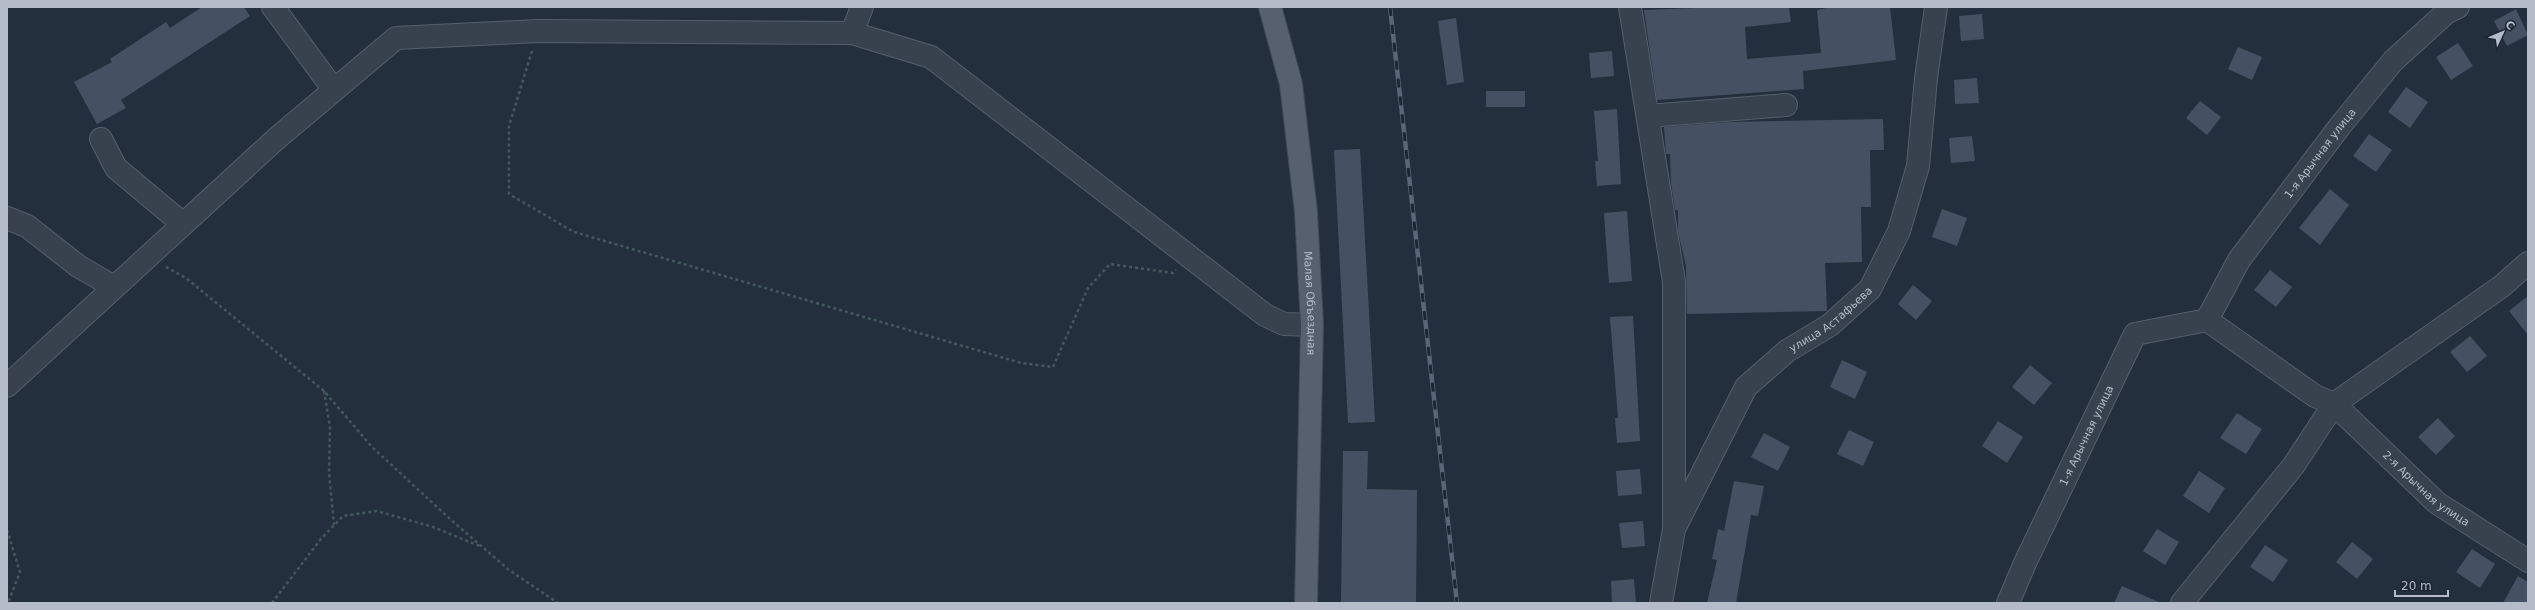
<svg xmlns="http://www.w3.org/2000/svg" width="2535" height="610" viewBox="0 0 2535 610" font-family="'DejaVu Sans',sans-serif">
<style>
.building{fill:#455162}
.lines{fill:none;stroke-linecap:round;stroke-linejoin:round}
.minor-casing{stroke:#565f6c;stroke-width:24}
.major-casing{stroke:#414a57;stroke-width:24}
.path{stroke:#44595c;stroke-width:2.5;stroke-dasharray:3 3;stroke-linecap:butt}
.minor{stroke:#38414e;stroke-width:22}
.major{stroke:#56606e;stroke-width:22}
.rail-casing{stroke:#5a6575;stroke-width:4.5}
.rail{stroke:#1d2633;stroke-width:3;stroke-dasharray:9;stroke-linecap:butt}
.labels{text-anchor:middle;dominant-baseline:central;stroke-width:4;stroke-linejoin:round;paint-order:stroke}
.street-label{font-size:11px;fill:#b4bcc9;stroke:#1d2633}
</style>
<rect width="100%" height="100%" fill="#242f3e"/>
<path class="building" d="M 202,7 L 244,7 L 250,16 L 121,100 L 126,108 L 97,124 L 74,82 L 112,62 L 110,59 L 166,22 L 170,28 Z
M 1724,7 L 1789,7 L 1791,22 L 1745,27 L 1747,59 L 1821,53 L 1817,10 L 1831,7 L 1890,7 L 1896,60 L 1803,71 L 1804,89 L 1657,100 L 1644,10 Z
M 2516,9 L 2528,35 L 2507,46 L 2494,21 Z
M 1982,14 L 1984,39 L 1961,41 L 1959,16 Z
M 1456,18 L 1464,82 L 1447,85 L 1438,21 Z
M 2458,43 L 2473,66 L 2451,80 L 2436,57 Z
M 2238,47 L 2262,57 L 2252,80 L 2228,69 Z
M 1612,51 L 1614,76 L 1591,78 L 1589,53 Z
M 1977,78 L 1979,103 L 1955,104 L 1954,80 Z
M 2406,87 L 2428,102 L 2410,128 L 2388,112 Z
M 1486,91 L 1525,91 L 1525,107 L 1486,107 Z
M 2200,101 L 2221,117 L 2207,135 L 2186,118 Z
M 1617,109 L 1621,184 L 1597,186 L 1595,161 L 1598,161 L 1594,111 Z
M 1883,119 L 1884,150 L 1870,150 L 1871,207 L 1861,207 L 1862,262 L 1825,263 L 1827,311 L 1687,314 L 1686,266 L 1678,231 L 1678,210 L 1675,210 L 1671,183 L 1670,154 L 1666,154 L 1664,127 L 1730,122 Z
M 2369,134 L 2392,150 L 2376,172 L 2353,156 Z
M 1972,136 L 1975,161 L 1951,163 L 1949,138 Z
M 1360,149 L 1375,422 L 1348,423 L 1334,150 Z
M 2330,189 L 2349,205 L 2320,245 L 2299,228 Z
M 1942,209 L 1967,218 L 1957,246 L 1932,237 Z
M 1627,211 L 1632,281 L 1609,283 L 1604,213 Z
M 2270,270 L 2292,287 L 2276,307 L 2254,290 Z
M 1913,285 L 1932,301 L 1916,320 L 1898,304 Z
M 2528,296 L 2528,335 L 2509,311 Z
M 1633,316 L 1640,441 L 1617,443 L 1615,418 L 1618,418 L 1610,317 Z
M 2470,336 L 2487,356 L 2467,372 L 2450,352 Z
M 1842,360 L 1867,372 L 1855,399 L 1830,387 Z
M 2030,365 L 2052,383 L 2034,405 L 2012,387 Z
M 2237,413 L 2262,429 L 2246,454 L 2220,438 Z
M 2438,418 L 2455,436 L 2436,455 L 2418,437 Z
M 1998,421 L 2023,437 L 2007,463 L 1982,446 Z
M 1849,430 L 1874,442 L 1863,466 L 1837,454 Z
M 1764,433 L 1790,447 L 1778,471 L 1751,457 Z
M 1343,451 L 1368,451 L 1367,489 L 1417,490 L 1416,603 L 1341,603 Z
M 1640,469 L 1642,494 L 1618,496 L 1616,471 Z
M 2199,471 L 2225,488 L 2209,513 L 2183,496 Z
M 1734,481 L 1764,486 L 1758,516 L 1751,515 L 1736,603 L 1707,603 L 1717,560 L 1712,559 L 1718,529 L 1724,531 Z
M 1643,521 L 1645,546 L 1622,548 L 1619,523 Z
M 2157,529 L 2179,542 L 2165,565 L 2143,551 Z
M 2352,542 L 2373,559 L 2357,579 L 2336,562 Z
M 2265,545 L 2288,560 L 2273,582 L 2250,567 Z
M 2472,549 L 2495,564 L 2480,588 L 2456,572 Z
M 2518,576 L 2528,582 L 2528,603 L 2503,603 Z
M 1634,579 L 1636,603 L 1612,603 L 1611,581 Z
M 2122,586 L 2161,603 L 2114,603 Z"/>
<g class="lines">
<g class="minor-casing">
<g id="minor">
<path d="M 273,7 L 334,90"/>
<path d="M 1630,7 L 1674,282 L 1674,524"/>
<path d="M 852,33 L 862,7"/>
<path d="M 1648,116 L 1786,105"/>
<path d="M 101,139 L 116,168 L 183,224"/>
<path d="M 7,218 L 27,226 L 78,266 L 114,287"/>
<path id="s1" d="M 2207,320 L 2239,260 L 2340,126 L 2393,61 L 2447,12 L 2458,7"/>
<path d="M 7,386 L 276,139 L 396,38 L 538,31 L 852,33 L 931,57 L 1265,315 L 1284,324 L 1312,325"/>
<path id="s2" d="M 1661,603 L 1674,529 L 1746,387 L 1787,351 L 1830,325 L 1870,289 L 1899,231 L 1918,166 L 1926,78 L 1936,7"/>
<path id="s3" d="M 2008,603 L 2025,563 L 2135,334 L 2207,320 L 2315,396 L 2334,404 L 2437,503 L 2528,561"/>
<path d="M 2182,603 L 2294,465 L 2334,404 L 2502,286 L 2528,263"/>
</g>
</g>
<g class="major-casing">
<g id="major">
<path id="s4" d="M 1270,7 L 1291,84 L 1306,212 L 1312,325 L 1306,603"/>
</g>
</g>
<path class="path" d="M 532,51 L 509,126 L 509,194 L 574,232 L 1021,363 L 1053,367 L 1088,288 L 1110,264 L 1173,273 L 1176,270
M 166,267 L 186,278 L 324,391 L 372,447 L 450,519 L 509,570 L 558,603
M 324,391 L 330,427 L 329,473 L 334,525
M 7,530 L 20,572 L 8,603
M 272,603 L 320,540 L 343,516 L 377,511 L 433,527 L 482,547"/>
<use href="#minor" class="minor"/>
<use href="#major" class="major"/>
<g class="rail-casing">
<path id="rail" d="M 1390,7 L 1457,603"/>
</g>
<use href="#rail" class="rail"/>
</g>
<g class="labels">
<g class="street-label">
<text stroke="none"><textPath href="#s1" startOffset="202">1-я Арычная улица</textPath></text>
<text stroke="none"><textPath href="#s4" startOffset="300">Малая Объездная</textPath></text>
<text stroke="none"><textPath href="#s2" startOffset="343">улица Астафьева</textPath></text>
<text stroke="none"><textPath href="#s3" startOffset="185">1-я Арычная улица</textPath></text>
<text stroke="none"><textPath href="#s3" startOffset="649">2-я Арычная улица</textPath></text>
</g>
</g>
<rect width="2535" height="610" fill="none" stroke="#b4bcc9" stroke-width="16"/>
<g transform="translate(2503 32) rotate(46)" stroke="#1d2633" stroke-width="3" paint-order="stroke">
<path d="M0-3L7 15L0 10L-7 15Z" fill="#b4bcc9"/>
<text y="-6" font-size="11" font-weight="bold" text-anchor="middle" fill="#b4bcc9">С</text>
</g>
<path d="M2395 590v6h53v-6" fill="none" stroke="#b4bcc9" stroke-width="2"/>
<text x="2401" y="590" font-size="12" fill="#b4bcc9" stroke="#1d2633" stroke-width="3" paint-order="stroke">20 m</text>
</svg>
